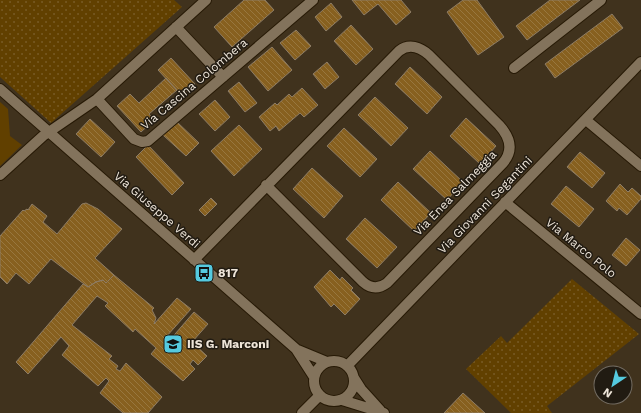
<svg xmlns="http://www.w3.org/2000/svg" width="641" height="413" viewBox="0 0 641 413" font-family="'Work Sans',sans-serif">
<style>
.green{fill:url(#green-dots)}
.pitch{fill:#614000}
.building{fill:url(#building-back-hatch);stroke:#8d7c65}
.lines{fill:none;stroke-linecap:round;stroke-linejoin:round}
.minor-casing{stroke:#261905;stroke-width:12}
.minor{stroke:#83735c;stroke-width:10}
.labels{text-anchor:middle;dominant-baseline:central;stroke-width:3;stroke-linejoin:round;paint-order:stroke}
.street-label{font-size:12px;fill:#eee5d9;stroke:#211b12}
.poi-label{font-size:12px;font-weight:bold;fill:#eee5d9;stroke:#211b12;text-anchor:start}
</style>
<defs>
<pattern id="green-dots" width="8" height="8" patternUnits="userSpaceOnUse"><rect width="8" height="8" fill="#614000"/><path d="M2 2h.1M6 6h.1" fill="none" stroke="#785b25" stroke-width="1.8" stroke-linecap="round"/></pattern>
<pattern id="building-back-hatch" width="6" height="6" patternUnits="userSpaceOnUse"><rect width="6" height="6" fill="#87601f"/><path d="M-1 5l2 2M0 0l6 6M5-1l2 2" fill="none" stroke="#98773f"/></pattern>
</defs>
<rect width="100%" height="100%" fill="#40321d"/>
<path class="green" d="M 0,0 L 174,0 L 182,7 L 51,123 L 0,77 Z
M 572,279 L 639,334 L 547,406 L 552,413 L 511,413 L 466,369 L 501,336 L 507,343 Z"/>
<path class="pitch" d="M 0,102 L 8,109 L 10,136 L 22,145 L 0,166 Z"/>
<path class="building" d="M 244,0 L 265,0 L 274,10 L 232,47 L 214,27 Z
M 352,0 L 401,0 L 411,12 L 396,25 L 378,4 L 364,15 Z
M 463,0 L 477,0 L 504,37 L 478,55 L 447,12 Z
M 550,0 L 580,0 L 527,40 L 516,26 Z
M 331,3 L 342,17 L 326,31 L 315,17 Z
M 612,14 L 623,28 L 555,78 L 545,64 Z
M 351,25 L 373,49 L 356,65 L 334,41 Z
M 296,30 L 311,46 L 295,60 L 280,43 Z
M 272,47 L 292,70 L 268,91 L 248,67 Z
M 171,58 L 195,84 L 182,96 L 158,70 Z
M 327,62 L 339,77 L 325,89 L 313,74 Z
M 410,67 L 442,97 L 427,114 L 395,84 Z
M 166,78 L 177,90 L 149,114 L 154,120 L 141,132 L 117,106 L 130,94 L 139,103 Z
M 239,82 L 257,103 L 245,112 L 228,91 Z
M 302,88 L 318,105 L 304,117 L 300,113 L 279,131 L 276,126 L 270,131 L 259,117 L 275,103 L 277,105 L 289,94 L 292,97 Z
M 375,97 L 408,128 L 391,146 L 358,115 Z
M 215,100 L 230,117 L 215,131 L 199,114 Z
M 466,118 L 496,146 L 480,164 L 450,136 Z
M 90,119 L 115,142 L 101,157 L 76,134 Z
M 176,121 L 199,143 L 186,156 L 163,135 Z
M 239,125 L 262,149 L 234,176 L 211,151 Z
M 344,128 L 377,159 L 360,177 L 327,146 Z
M 148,145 L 184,183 L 172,195 L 136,157 Z
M 430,151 L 463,182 L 447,200 L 413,169 Z
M 580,152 L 605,173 L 592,188 L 567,167 Z
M 312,168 L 343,196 L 324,218 L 293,189 Z
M 398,182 L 431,213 L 414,231 L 381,200 Z
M 620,184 L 628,192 L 632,188 L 641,196 L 641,199 L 627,215 L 619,208 L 617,211 L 606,201 Z
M 566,186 L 594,209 L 579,227 L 551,204 Z
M 211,198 L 217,204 L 205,216 L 199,210 Z
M 86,203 L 98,209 L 122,229 L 95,258 L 114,275 L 106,283 L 103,280 L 96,282 L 88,287 L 51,259 L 29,284 L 16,273 L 7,284 L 0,277 L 0,236 L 23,210 L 24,211 L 27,209 L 28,210 L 32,204 L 47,216 L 43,222 L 57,234 L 82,204 Z
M 365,218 L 397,247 L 377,268 L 346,239 Z
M 626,238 L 640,250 L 626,266 L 612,255 Z
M 330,270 L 340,280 L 342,277 L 353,288 L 351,290 L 360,299 L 345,315 L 334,304 L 331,307 L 314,287 Z
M 114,275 L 154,308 L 152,310 L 156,318 L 154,324 L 177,298 L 191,309 L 166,337 L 169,341 L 194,312 L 208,324 L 192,342 L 207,356 L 198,365 L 193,360 L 190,364 L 195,369 L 183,381 L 151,354 L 156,348 L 135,329 L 133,332 L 105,306 L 108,303 L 97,296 L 72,325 L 112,356 L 109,359 L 118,366 L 116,369 L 120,371 L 126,363 L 162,397 L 148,413 L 123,413 L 100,393 L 109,381 L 106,378 L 98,386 L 62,355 L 69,346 L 61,337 L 28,374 L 16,362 L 83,284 L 88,287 L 96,282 L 103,280 L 106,283 Z
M 463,393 L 485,413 L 444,413 Z"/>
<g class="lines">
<g class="minor-casing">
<path id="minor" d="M 176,27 L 223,77
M 514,68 L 601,0
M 0,89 L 296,349 L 314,377
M 97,99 L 206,0
M 586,120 L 641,166
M 0,175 L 43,136 L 97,99 L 134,139 L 142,142 L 148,141 L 313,0
M 505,202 L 641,314
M 194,260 L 399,51 C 409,43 420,47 429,55 L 499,125 C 510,137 514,150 503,163 L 387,283 C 379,289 371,289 363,282 L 266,185
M 298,350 L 327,362
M314 381a20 20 0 1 1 40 0a20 20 0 1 1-40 0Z
M 347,366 L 641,62
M 354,378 L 361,389 L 380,410
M 342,400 L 384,413
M 302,413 L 319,396"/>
</g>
<use href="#minor" class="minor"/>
</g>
<defs>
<g id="bus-square" transform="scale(1)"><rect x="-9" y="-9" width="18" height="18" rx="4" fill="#55cadf" stroke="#211b12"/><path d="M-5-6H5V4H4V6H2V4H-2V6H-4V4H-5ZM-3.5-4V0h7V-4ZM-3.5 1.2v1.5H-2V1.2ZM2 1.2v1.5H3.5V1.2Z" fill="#111"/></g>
<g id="school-square" transform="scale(1)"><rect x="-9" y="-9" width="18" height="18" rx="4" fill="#55cadf" stroke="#211b12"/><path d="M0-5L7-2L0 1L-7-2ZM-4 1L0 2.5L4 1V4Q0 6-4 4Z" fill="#111"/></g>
</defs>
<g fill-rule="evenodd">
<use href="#bus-square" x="204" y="273"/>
<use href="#school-square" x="173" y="344"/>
</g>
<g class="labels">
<g class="street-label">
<text transform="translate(194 84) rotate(-40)">Via Cascina Colombera</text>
<text transform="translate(455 193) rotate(-46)">Via Enea Salmeggia</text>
<text transform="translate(485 205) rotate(-46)">Via Giovanni Segantini</text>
<text transform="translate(157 210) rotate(41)">Via Giuseppe Verdi</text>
<text transform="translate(581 248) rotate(39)">Via Marco Polo</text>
</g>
<g class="poi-label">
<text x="218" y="273">817</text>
<text x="187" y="344">IIS G. Marconi</text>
</g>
</g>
<g transform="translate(613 385) rotate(215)"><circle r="19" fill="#211b12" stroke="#736c62"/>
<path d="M0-3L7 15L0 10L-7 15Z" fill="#55cadf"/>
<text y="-6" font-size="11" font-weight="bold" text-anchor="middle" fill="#eee5d9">N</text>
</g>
</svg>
